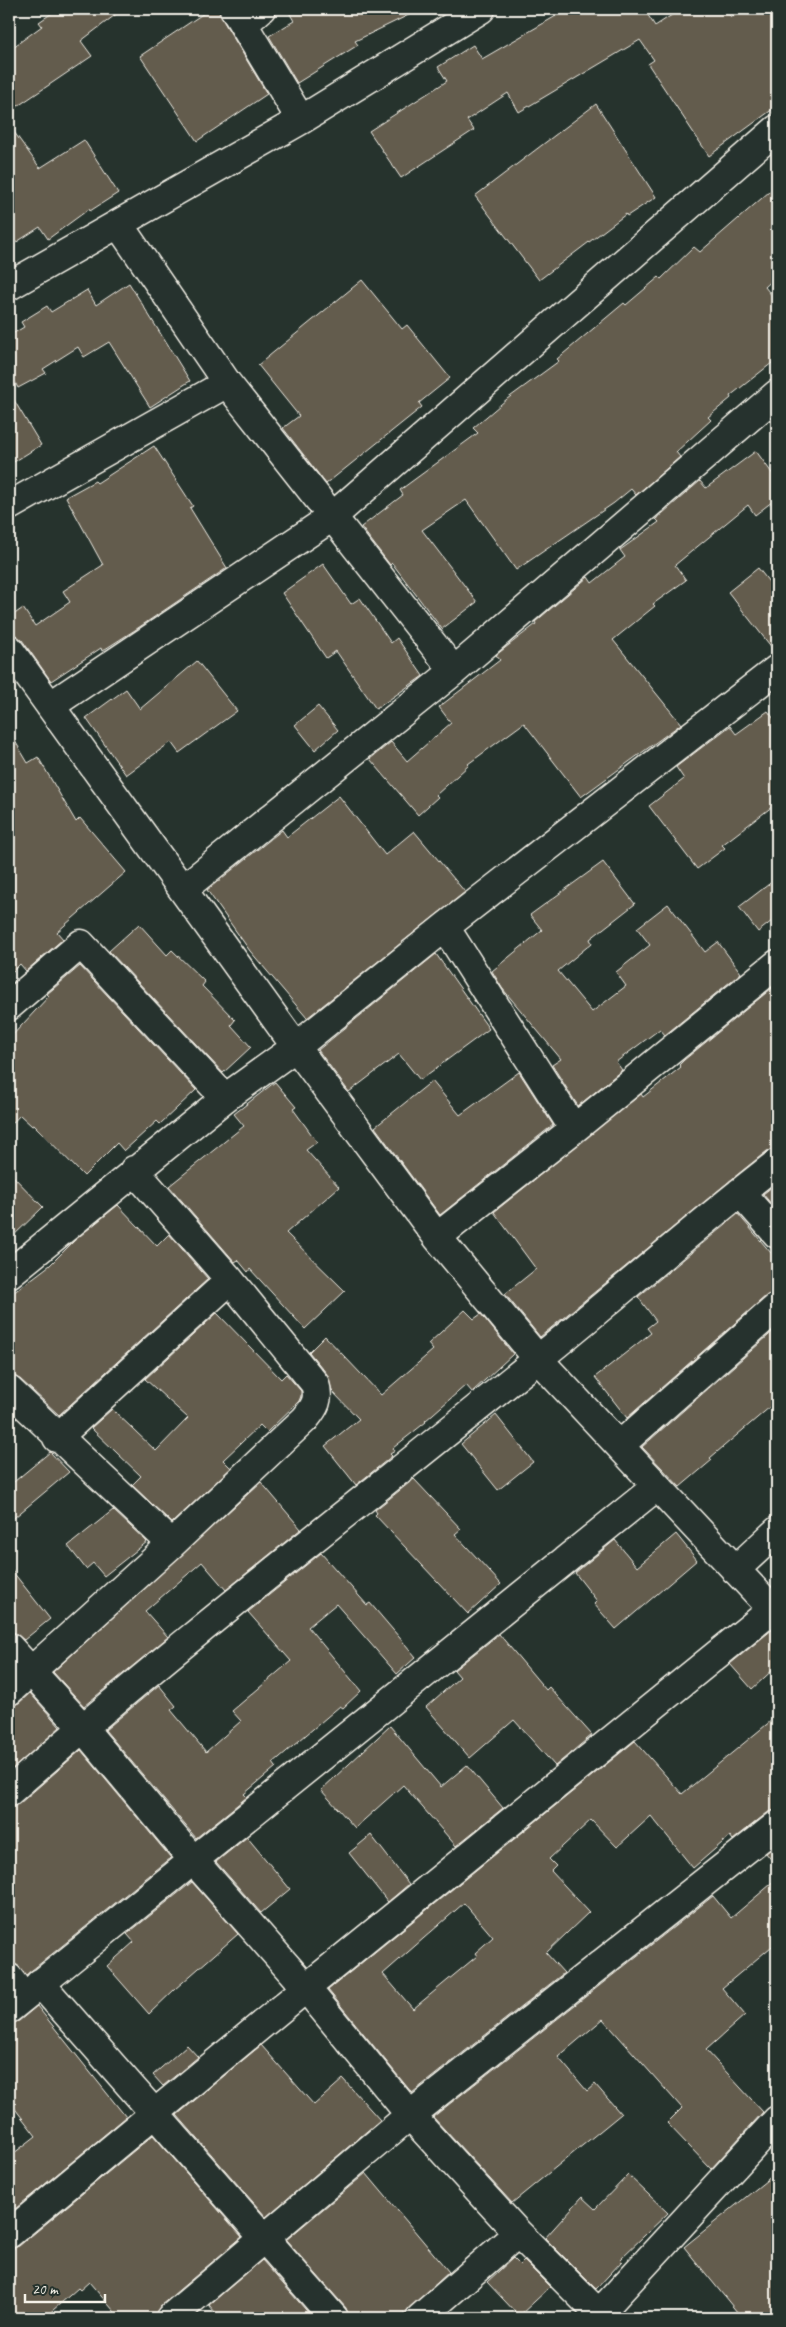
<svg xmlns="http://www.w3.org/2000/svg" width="786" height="2327" viewBox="0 0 786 2327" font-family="Caveat,sans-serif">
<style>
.building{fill:#635b4d;stroke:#f4f1e8;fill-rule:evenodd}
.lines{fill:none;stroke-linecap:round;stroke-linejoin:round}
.minor-casing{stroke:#f4f1e8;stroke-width:31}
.minor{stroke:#26332d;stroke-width:28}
</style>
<rect width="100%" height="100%" fill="#26332d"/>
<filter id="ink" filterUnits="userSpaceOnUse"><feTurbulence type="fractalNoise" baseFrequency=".02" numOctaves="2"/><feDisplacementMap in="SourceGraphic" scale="10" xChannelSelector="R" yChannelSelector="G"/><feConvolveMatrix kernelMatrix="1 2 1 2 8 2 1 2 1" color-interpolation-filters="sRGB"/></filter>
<g filter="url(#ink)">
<path class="building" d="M 58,9 L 123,9 L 81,41 L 92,56 L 9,112 L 9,50 L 42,26 L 39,22 Z
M 210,9 L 218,9 L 221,17 L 267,94 L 197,141 L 140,56 Z
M 287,9 L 421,9 L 355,41 L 358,45 L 297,83 L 269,36 L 294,21 Z
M 568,9 L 644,9 L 655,26 L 681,9 L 725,9 L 731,17 L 743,9 L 777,9 L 777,106 L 709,156 L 648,64 L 654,60 L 640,40 L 519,112 L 508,93 L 467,120 L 474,130 L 401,178 L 369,131 L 447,81 L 438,67 L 473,45 L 482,59 Z
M 596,104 L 656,197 L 627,216 L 626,214 L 539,280 L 475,196 Z
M 9,125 L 40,168 L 84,140 L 118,193 L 90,211 L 89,209 L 48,239 L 40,227 L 9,247 Z
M 777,185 L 777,276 L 765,287 L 777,302 L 777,359 L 730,396 L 731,398 L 708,417 L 711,420 L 676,452 L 680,457 L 636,495 L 631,489 L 614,503 L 516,570 L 466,500 L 422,530 L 477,602 L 442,629 L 392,563 L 390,565 L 361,527 L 403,495 L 400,490 L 478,433 L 473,428 L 507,399 L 559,361 L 557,359 L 624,303 L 626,305 L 659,277 L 661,279 L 694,247 L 700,252 Z
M 362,280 L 402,329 L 407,325 L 450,378 L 419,403 L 422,407 L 326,484 L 283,428 L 299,416 L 258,365 Z
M 129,283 L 190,381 L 150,407 L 109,342 L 84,357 L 78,347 L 43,369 L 46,373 L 18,388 L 9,371 L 9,336 L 24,327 L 21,322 L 47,306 L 51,312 L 87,290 L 96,305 Z
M 9,392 L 41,445 L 9,465 Z
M 154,446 L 193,506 L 190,508 L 227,568 L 135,630 L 102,651 L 101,648 L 51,681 L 22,640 L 16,635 L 9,634 L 9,618 L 23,608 L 35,626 L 70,602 L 63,591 L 103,565 L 66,497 L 95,481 L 97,483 Z
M 756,451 L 777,480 L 777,498 L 755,515 L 748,505 L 675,565 L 686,580 L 653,604 L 655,606 L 613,640 L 681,724 L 581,797 L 524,723 L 468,764 L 469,765 L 436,795 L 438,797 L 418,815 L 370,759 L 391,742 L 407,761 L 451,723 L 439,707 L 500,660 L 496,655 L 536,624 L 535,622 L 588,577 L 592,583 L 625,557 L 620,550 L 659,522 L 656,519 L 700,481 L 706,488 Z
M 323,564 L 351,604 L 360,598 L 391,643 L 397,638 L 423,676 L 376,709 L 336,651 L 326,658 L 282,593 Z
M 758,568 L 777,592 L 777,654 L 728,592 Z
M 197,661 L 237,711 L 179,753 L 171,742 L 126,775 L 86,718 L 126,689 L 140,709 Z
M 318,706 L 338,730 L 315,750 L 295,725 Z
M 768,711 L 777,723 L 777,803 L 722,845 L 725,848 L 697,869 L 649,806 L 684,779 L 676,767 L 730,726 L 736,734 Z
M 9,731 L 28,763 L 38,757 L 76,822 L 80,818 L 126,872 L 57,932 L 63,939 L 26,971 L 20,964 L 9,975 Z
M 339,796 L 385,855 L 414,831 L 465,892 L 307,1018 L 250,951 L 207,890 L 282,830 L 287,837 Z
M 603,862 L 635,904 L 590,939 L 592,943 L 558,971 L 592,1012 L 626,986 L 616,972 L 650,945 L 637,928 L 668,904 L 705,952 L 718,942 L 741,973 L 665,1035 L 660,1029 L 616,1062 L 622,1070 L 578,1106 L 552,1065 L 561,1059 L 502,988 L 492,971 L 542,930 L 530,915 Z
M 777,878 L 777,917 L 758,932 L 739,907 Z
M 139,924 L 167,955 L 172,950 L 205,982 L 202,986 L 235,1020 L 231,1025 L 251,1047 L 223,1073 L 109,951 Z
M 436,954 L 489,1029 L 420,1080 L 399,1054 L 349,1092 L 318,1050 Z
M 80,966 L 196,1090 L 160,1124 L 157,1121 L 124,1151 L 117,1143 L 84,1176 L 34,1125 L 32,1126 L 20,1115 L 9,1127 L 9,1039 L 49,996 L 47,994 Z
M 777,984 L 777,1148 L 767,1151 L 737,1175 L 540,1337 L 505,1294 L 536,1269 L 494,1212 L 641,1094 L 643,1097 L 681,1067 L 679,1065 L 684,1060 Z
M 519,1072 L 553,1125 L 440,1215 L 375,1127 L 432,1081 L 460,1115 Z
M 275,1082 L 296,1107 L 293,1109 L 317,1142 L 306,1150 L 339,1187 L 286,1233 L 345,1291 L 305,1329 L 250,1269 L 248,1272 L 238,1260 L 235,1262 L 169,1186 L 244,1126 L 234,1114 Z
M 9,1172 L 43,1207 L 9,1240 Z
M 777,1183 L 777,1211 L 763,1194 Z
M 118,1205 L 157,1246 L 169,1234 L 208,1279 L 59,1415 L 20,1379 L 9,1375 L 9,1296 L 50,1265 L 75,1240 Z
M 738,1214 L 777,1260 L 777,1292 L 767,1295 L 627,1418 L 595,1377 L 651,1333 L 647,1328 L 656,1321 L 638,1297 Z
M 465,1310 L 474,1319 L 481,1314 L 513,1354 L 472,1392 L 466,1385 L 425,1421 L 426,1422 L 393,1448 L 395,1451 L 390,1454 L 392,1456 L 356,1485 L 325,1446 L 359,1419 L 332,1391 L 327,1374 L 309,1352 L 325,1336 L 381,1395 L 433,1350 L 428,1344 Z
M 217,1313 L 281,1379 L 286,1374 L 301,1391 L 301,1396 L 299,1401 L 267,1432 L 260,1425 L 223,1460 L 231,1468 L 172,1523 L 132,1485 L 141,1476 L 91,1428 L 112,1409 L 156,1451 L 188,1418 L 145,1379 Z
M 777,1328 L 777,1401 L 710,1458 L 712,1460 L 680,1487 L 642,1447 Z
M 496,1415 L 533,1462 L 498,1490 L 461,1444 Z
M 50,1452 L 69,1472 L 9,1522 L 9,1486 Z
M 414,1479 L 461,1529 L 455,1534 L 501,1584 L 468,1614 L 375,1515 L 377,1513 L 375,1510 Z
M 261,1482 L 301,1529 L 226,1590 L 202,1562 L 145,1611 L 168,1637 L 84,1706 L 53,1672 Z
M 113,1510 L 147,1542 L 104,1576 L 93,1563 L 86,1569 L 68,1546 Z
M 676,1534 L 697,1560 L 616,1629 L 594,1604 L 597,1601 L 575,1573 L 615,1540 L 637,1567 Z
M 321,1553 L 367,1605 L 370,1603 L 416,1657 L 397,1674 L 336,1604 L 308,1627 L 361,1691 L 343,1708 L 340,1706 L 273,1763 L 276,1767 L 244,1794 L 247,1797 L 196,1838 L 105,1730 L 159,1685 L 176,1706 L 171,1710 L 206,1752 L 241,1721 L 232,1711 L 291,1661 L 248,1612 Z
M 9,1567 L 50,1619 L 24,1640 L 14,1632 L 9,1632 Z
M 773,1629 L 777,1629 L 777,1666 L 752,1689 L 730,1664 Z
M 499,1634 L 546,1690 L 549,1687 L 592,1735 L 555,1766 L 514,1720 L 470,1758 L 426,1707 L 460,1677 L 454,1670 Z
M 30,1693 L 60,1727 L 9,1772 L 9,1706 L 19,1703 Z
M 777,1716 L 777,1810 L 767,1813 L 733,1840 L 730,1836 L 693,1868 L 651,1816 L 617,1847 L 591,1820 L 549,1859 L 556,1866 L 551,1871 L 589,1912 L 546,1953 L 564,1973 L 412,2093 L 328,1990 L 635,1741 L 682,1794 ZM 464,1903 L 493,1937 L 475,1953 L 477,1956 L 413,2009 L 383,1974 Z
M 390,1726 L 441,1787 L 467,1765 L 503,1808 L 456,1846 L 403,1785 L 355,1828 L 321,1790 Z
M 81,1750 L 171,1858 L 26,1975 L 15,1964 L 9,1963 L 9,1807 L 19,1804 Z
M 371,1835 L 409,1884 L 388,1902 L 349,1853 Z
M 247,1837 L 290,1889 L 261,1913 L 216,1862 Z
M 777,1845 L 777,1867 L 766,1853 Z
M 777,1879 L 777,1942 L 722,1988 L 745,2015 L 706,2050 L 763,2112 L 711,2169 L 667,2123 L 682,2108 L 603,2019 L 558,2057 L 587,2091 L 595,2084 L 621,2114 L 512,2203 L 433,2117 L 713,1896 L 731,1918 Z
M 192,1882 L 238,1934 L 175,1989 L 149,2014 L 107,1966 L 134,1942 L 127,1934 Z
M 37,2006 L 126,2117 L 9,2214 L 9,2157 L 36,2136 L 9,2101 L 9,2024 L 19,2021 Z
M 187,2045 L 198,2057 L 163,2086 L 153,2075 Z
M 261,2045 L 314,2105 L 343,2079 L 380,2120 L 266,2217 L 177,2115 Z
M 153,2135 L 242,2237 L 160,2306 L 155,2318 L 120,2318 L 89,2282 L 80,2290 L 78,2288 L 44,2318 L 9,2318 L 9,2249 L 19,2246 Z
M 777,2172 L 777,2318 L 742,2318 L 684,2247 Z
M 366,2173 L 449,2272 L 399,2318 L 349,2318 L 346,2308 L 286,2240 Z
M 628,2175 L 668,2213 L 620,2259 L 622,2261 L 596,2289 L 545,2238 L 582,2197 L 595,2209 Z
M 513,2258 L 520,2265 L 524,2261 L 550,2287 L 519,2316 L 487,2282 Z
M 262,2260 L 313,2318 L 220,2318 L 209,2305 Z"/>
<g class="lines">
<g class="minor-casing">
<path id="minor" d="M 234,9 L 301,120
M 244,24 L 261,9
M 119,225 L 227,383 L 454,671
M 9,286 L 301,120 L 481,9
M 9,506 L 227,383
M 9,649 L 296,1047 L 437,1237 L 538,1359 L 777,1614
M 50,706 L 332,517 L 777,129
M 183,889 L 454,671 L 777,394
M 445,927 L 574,1129
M 9,1006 L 81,944 L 225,1098
M 740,1192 L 777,1234
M 437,1237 L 574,1129 L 777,964
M 9,1274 L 225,1098 L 296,1047 L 445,927 L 777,669
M 9,1390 L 172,1544
M 57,1438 L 230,1280
M 620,1445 L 777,1307
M 735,1570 L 777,1531
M 9,1647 L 82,1727 L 194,1861 L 306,1988 L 410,2115 L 518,2233 L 420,2318
M 9,1691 L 172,1544 L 305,1419 C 315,1407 320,1399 315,1384 L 230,1280 L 134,1170
M 9,1792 C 180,1641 361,1503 538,1359 C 618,1295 695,1226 777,1163
M 9,1978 L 23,1996
M 40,1983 L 334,2318
M 9,2009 L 656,1487
M 518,2233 L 599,2314
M 9,2234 L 306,1988 L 773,1609
M 170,2318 L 410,2115 L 777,1825
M 595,2318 L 777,2120"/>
</g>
<use href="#minor" class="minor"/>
</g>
</g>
<rect width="786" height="2327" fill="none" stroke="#26332d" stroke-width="30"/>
<rect x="15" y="15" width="756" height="2297" fill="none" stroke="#f4f1e8" stroke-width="2" filter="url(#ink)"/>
<path d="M25 2294v8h80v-8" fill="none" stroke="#f4f1e8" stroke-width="2.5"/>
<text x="32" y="2294" font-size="15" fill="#f4f1e8" stroke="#26332d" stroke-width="4" paint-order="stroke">20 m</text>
</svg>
